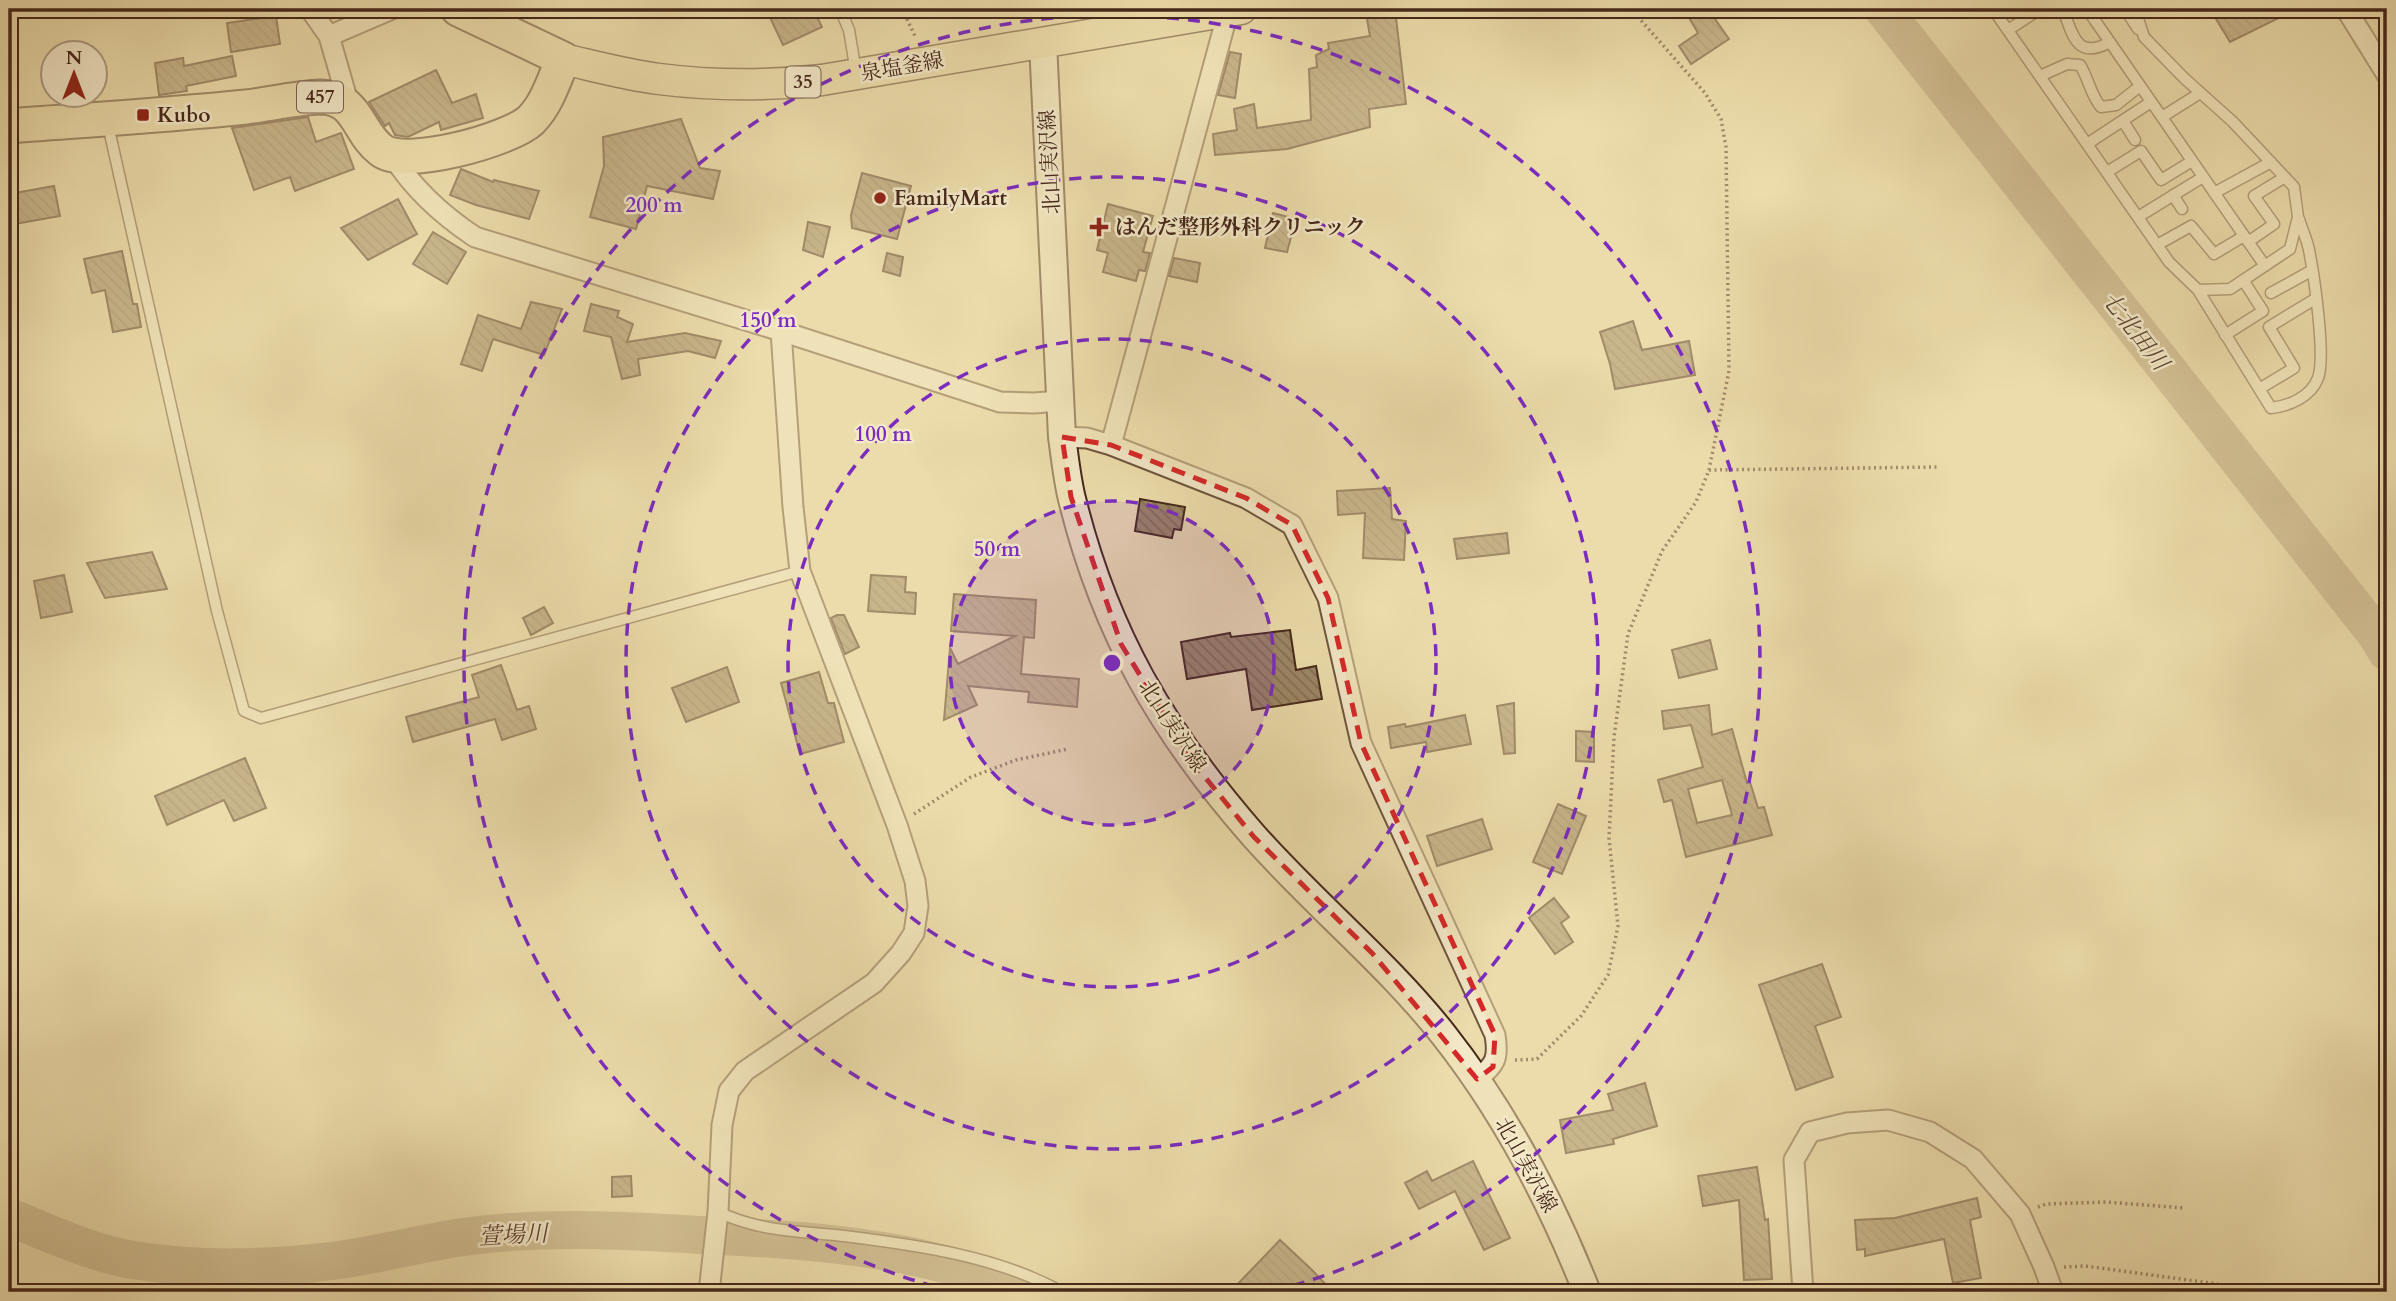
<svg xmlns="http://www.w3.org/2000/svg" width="2396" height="1301" viewBox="0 0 2396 1301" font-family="Cardo,'Noto Serif JP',serif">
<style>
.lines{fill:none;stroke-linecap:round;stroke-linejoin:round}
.river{stroke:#b39f7a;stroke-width:38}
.building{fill:url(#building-back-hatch);stroke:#45281a;stroke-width:2;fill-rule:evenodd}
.lane-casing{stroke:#6f553e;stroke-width:13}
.street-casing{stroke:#6f553e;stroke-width:23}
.secondary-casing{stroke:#45281a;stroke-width:30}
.primary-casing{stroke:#45281a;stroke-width:33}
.highway-casing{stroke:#45281a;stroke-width:37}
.path{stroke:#45281a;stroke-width:3.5;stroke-dasharray:2 3.5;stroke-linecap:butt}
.lane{stroke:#f3e8c8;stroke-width:10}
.street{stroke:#f3e8c8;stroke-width:19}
.secondary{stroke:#f3e8c8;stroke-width:26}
.primary{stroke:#ecdcab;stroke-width:30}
.highway{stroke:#ecdcab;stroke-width:33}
.marked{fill:none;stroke:#d62828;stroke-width:5;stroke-dasharray:14 9;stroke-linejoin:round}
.ring{fill:none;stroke:#7b2cbf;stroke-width:3.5;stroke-dasharray:12 9}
.poi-dot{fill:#8f2418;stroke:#f3e8c8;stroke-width:2.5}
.labels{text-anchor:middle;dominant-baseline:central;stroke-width:5;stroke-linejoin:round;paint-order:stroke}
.shield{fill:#f3e8c8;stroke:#79624e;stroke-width:2}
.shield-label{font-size:19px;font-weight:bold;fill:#45281a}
.street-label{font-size:21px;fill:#45281a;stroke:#f3e8c8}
.poi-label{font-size:21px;font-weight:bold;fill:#45281a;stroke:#f3e8c8;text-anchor:start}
.water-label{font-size:23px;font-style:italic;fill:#604632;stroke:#f3e8c8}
.centre{fill:#7b2cbf;stroke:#f3e8c8;stroke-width:3.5}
.ring-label{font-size:21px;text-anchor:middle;font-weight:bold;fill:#7b2cbf;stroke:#f3e8c8;stroke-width:5;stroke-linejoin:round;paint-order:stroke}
</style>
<defs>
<pattern id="building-back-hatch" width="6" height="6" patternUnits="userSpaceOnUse" patternTransform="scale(1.75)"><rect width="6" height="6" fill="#9c8665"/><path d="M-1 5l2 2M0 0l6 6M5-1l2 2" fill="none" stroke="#816e52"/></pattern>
</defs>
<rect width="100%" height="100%" fill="#ecdcab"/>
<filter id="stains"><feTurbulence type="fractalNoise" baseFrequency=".00286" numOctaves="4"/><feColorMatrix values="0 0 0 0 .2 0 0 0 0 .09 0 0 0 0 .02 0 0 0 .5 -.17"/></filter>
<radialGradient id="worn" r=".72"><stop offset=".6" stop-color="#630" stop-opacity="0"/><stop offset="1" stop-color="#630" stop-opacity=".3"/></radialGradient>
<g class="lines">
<path class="river" d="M 1883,9 L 2376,634 L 2387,652
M 9,1217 C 49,1233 91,1253 133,1260 C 195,1270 261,1269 323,1262 C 370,1257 416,1244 463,1237 C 541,1226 622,1230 700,1235 C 803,1240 927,1246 1020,1292"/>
</g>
<path class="building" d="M 766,9 L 813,9 L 822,27 L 783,45 Z
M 1387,9 L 1395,9 L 1406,104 L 1369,109 L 1370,127 L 1287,149 L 1215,155 L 1213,134 L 1237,130 L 1234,109 L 1254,104 L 1257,128 L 1311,120 L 1309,69 L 1317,67 L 1316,55 L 1329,49 L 1328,43 L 1370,36 L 1366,13 Z
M 1684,9 L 1708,9 L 1729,39 L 1691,64 L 1679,46 L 1698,33 Z
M 2210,9 L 2297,9 L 2230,42 Z
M 276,16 L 280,44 L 231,52 L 227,23 Z
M 1230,52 L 1241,54 L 1235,98 L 1218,95 Z
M 232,56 L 236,76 L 186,86 L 187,91 L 159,95 L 155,63 L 183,58 L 184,66 Z
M 436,70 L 452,103 L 476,94 L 483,118 L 441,130 L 439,122 L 408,137 L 395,135 L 389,123 L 385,126 L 369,102 Z
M 308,117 L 316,142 L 341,133 L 354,169 L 295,191 L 290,177 L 254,190 L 232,128 Z
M 681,119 L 700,168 L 720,171 L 713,199 L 647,186 L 636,229 L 590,217 L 604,166 L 603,137 Z
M 461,169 L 493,182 L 494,180 L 539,191 L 529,219 L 476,205 L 450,195 Z
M 862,173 L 911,186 L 897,239 L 852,228 L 851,215 Z
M 54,186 L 60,216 L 9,225 L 9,194 Z
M 398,199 L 417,234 L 368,260 L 341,228 Z
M 1108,204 L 1153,216 L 1143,252 L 1150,253 L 1145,271 L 1139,270 L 1136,281 L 1103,272 L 1108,253 L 1097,250 Z
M 1273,213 L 1296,219 L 1287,252 L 1265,248 Z
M 808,222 L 830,227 L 823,257 L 803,250 Z
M 433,232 L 466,252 L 447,284 L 413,264 Z
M 122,251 L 133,304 L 137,304 L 141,327 L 113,332 L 105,290 L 92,293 L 84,259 Z
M 887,253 L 903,257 L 900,276 L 883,271 Z
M 1174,258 L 1200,263 L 1197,282 L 1169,276 Z
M 531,302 L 562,309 L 544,355 L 493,339 L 482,371 L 461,364 L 478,315 L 521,329 Z
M 591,304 L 619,311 L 617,317 L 633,324 L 627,342 L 685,333 L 721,341 L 715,358 L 688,351 L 638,359 L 640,375 L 622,379 L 611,337 L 584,331 Z
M 1633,321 L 1642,350 L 1689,341 L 1695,375 L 1615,389 L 1610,364 L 1600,332 Z
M 1390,488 L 1392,519 L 1406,521 L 1404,560 L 1363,558 L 1365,513 L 1338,515 L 1337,491 Z
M 1140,499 L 1185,507 L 1181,530 L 1174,529 L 1172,538 L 1135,531 Z
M 1507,533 L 1509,553 L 1457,559 L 1454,539 Z
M 152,552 L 167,589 L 105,598 L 87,563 Z
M 64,575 L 72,612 L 41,618 L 34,581 Z
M 871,575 L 906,577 L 905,592 L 916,593 L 915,614 L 868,611 Z
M 954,594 L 1036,600 L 1034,638 L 1024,637 L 1021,674 L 1079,679 L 1077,707 L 1028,702 L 1029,692 L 968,686 L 977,705 L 944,720 L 950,648 L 958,664 L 1015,636 L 951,631 Z
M 544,607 L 553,623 L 531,635 L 523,618 Z
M 837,615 L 844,615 L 859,647 L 845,654 L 831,618 Z
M 1290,630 L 1296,670 L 1316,666 L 1322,699 L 1252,710 L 1246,669 L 1187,679 L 1181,642 L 1230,633 L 1231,637 Z
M 1710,640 L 1717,669 L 1679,678 L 1672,650 Z
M 501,665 L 517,710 L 529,706 L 536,729 L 502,740 L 495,719 L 413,742 L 406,717 L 479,697 L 472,675 Z
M 727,667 L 739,702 L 686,722 L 672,688 Z
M 819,672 L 828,703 L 834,703 L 844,742 L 800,754 L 781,683 Z
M 1514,703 L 1515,753 L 1504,754 L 1497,706 Z
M 1709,705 L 1712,735 L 1732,729 L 1747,783 L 1750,782 L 1758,808 L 1764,807 L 1772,835 L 1686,857 L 1672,800 L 1664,802 L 1658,780 L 1703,767 L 1691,725 L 1664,729 L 1662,711 ZM 1722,780 L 1732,815 L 1697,823 L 1688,789 Z
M 1465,715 L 1471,744 L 1427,752 L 1426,742 L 1391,748 L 1388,727 L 1405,724 L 1406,727 Z
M 1576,731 L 1594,732 L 1594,762 L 1576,761 Z
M 245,758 L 266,808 L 234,821 L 224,800 L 167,825 L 155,796 Z
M 1558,804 L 1586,816 L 1562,874 L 1533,862 Z
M 1482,819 L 1492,849 L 1437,866 L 1427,836 Z
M 1554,898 L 1569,917 L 1561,923 L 1573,942 L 1555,954 L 1529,918 Z
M 1822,964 L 1841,1017 L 1815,1026 L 1833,1077 L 1796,1090 L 1759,985 Z
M 1645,1083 L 1657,1126 L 1613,1139 L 1614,1144 L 1566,1153 L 1560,1120 L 1613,1110 L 1608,1094 Z
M 1473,1161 L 1510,1238 L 1484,1250 L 1455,1191 L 1419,1209 L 1405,1183 L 1427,1171 L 1432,1181 Z
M 1757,1167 L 1765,1220 L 1768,1219 L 1772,1279 L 1744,1280 L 1739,1200 L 1703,1206 L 1698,1176 Z
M 631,1176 L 632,1196 L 612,1197 L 612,1177 Z
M 1977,1198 L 1981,1217 L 1970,1220 L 1981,1278 L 1953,1283 L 1944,1239 L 1865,1256 L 1865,1249 L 1857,1250 L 1855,1220 L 1895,1218 Z
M 1280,1240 L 1312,1270 L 1333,1292 L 1230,1292 Z"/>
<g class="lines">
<g class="lane-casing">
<path id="lane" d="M 840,9 L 849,30 L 856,72
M 1993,9 L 2169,262 L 2198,290 L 2230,289 L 2290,249 L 2298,217 L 2294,187 L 2233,122 L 2184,78 L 2144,37 L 2135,9
M 2060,9 L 2063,10 C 2073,34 2076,61 2110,42
M 2087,9 L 2265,266
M 2125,9 L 2138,29
M 2008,30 L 2040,9
M 2040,76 L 2067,64 L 2080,65 C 2089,79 2090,94 2101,107 L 2116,105 L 2140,86
M 2162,117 L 2200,93
M 2123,121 L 2135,140
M 108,125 L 217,611 L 244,711 L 261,718 L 800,571
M 2087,144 L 2151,102
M 2107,172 L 2141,151 L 2161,180 L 2192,161
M 2214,193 L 2271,162
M 2173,195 L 2182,209
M 2138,217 L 2203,177
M 2248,242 L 2274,224 L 2254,196 L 2285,177
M 2157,245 L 2191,226 L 2214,254 L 2244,236
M 2198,290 L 2271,408 C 2289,406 2311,397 2318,378 C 2326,357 2314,275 2309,250 C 2307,240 2302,229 2299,219
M 2271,293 L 2311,271
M 2225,335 L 2263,311 L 2243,280
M 2259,389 L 2294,368 L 2269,327 L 2315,299
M 718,1212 C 762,1232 797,1231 844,1236 C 917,1245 997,1256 1062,1292"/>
</g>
<g class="street-casing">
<path id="street" d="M 310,9 L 329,36 L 350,109
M 2346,9 L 2387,75
M 329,36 L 392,9
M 392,155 C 413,189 442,215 475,237 L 781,331 L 1000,402 L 1034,403 L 1060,401
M 1062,437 L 1087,438 L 1111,445 L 1246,498 L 1292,525 L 1328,598 L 1361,743 L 1495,1035 C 1499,1059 1495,1065 1477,1079
M 1111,445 L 1228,12
M 709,1292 L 718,1212 L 722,1125 L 729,1091 L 745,1071 L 874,983 L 901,953 L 914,933 L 918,906 L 915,881 L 897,825 L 800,571 L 793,507 L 781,331
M 1803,1292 L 1794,1160 L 1810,1132 L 1847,1123 L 1888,1120 L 1930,1132 L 1973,1159 L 2020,1214 L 2044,1267 L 2053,1292"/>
</g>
<g class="secondary-casing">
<path id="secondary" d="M 1043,43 L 1062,437 C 1065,458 1067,479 1072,499 C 1105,633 1163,732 1253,835 C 1314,904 1386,962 1443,1034 C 1504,1111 1551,1201 1587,1292"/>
</g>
<g class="primary-casing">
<path id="primary" d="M 563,59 C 594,66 627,75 659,79 C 714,86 767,86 822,80 L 1241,9"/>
</g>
<g class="highway-casing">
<path id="highway" d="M 9,126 C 88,120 168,115 246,107 C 271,104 295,98 320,97 C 358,97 357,132 381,150 C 404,169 510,140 531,120 C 547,104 554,80 563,59 L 458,9"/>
</g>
<path class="path" d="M 902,9 L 916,38
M 1709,470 L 1938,467
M 914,814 L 971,777 L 1016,760 L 1068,749
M 1515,1060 L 1537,1059 L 1581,1016 L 1608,975 L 1618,926 L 1609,838 L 1614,737 L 1628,634 L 1662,551 L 1696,502 L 1709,470 L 1729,371 L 1726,147 L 1721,119 L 1705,93 L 1631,9
M 2038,1207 L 2046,1204 L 2106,1202 L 2184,1208
M 2064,1267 L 2085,1266 L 2218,1284"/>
<use href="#lane" class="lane"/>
<use href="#street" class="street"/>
<use href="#secondary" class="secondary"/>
<use href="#primary" class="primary"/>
<use href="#highway" class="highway"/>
</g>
<path d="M0 0H2396V1301H0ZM 1062,437 L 1111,445 L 1246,498 L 1292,525 L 1328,598 L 1361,743 L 1495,1035 L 1493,1067 L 1477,1079 L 1372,953 L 1254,837 L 1195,765 L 1121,644 L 1071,497 Z" fill="#ecdcab" fill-opacity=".55" fill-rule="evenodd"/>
<path class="marked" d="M 1062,437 L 1111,445 L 1246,498 L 1292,525 L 1328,598 L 1361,743 L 1495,1035 L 1493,1067 L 1477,1079 L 1372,953 L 1254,837 L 1195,765 L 1121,644 L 1071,497 Z"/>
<circle cx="1112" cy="663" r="162" fill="#7b2cbf" fill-opacity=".12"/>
<g class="ring">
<circle cx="1112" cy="663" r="162"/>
<circle cx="1112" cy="663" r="324"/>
<circle cx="1112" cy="663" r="486"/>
<path d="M955 1292A648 648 0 1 1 1269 1292"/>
</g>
<g class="poi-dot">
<rect x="136" y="108" width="14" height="14" rx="3.5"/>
<circle cx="880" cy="198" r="7"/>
<path d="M1095.5 216.5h7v7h7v7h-7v7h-7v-7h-7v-7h7z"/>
</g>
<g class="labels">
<g class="shield">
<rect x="785.5" y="66.5" width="35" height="31" rx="5"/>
<rect x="297" y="81.5" width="46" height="31" rx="5"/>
</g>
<g class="shield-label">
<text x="803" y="82">35</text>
<text x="320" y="97">457</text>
</g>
<g class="street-label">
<text transform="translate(902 67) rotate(-10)">泉塩釜線</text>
<text transform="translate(1050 162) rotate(-93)">北山実沢線</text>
<text transform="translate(1172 726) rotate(57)">北山実沢線</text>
<text transform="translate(1526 1165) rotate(61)">北山実沢線</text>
</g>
<g class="poi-label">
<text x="157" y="115">Kubo</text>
<text x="894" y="198">FamilyMart</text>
<text x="1115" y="227">はんだ整形外科クリニック</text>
</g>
<g class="water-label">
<text transform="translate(2135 331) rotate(52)">七北田川</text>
<text transform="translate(513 1235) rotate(-3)">萱場川</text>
</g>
</g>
<circle cx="1112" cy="663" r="10" class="centre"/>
<g class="ring-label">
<text x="654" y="212">200 m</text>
<text x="768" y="327">150 m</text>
<text x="883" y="441">100 m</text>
<text x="997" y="556">50 m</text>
</g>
<rect width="2396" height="1301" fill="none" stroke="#ecdcab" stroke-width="35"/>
<rect x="10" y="10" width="2375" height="1280" fill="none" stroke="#45281a" stroke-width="3.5"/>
<rect x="18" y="18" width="2361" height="1266" fill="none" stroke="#45281a" stroke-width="2"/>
<g transform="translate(74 74)"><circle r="33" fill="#f3e8c8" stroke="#ad9b82" stroke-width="2"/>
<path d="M0-5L12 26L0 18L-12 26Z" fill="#8f2418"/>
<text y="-10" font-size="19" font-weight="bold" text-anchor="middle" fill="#45281a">N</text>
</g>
<rect width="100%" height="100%" filter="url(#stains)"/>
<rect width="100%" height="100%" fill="url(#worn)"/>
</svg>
